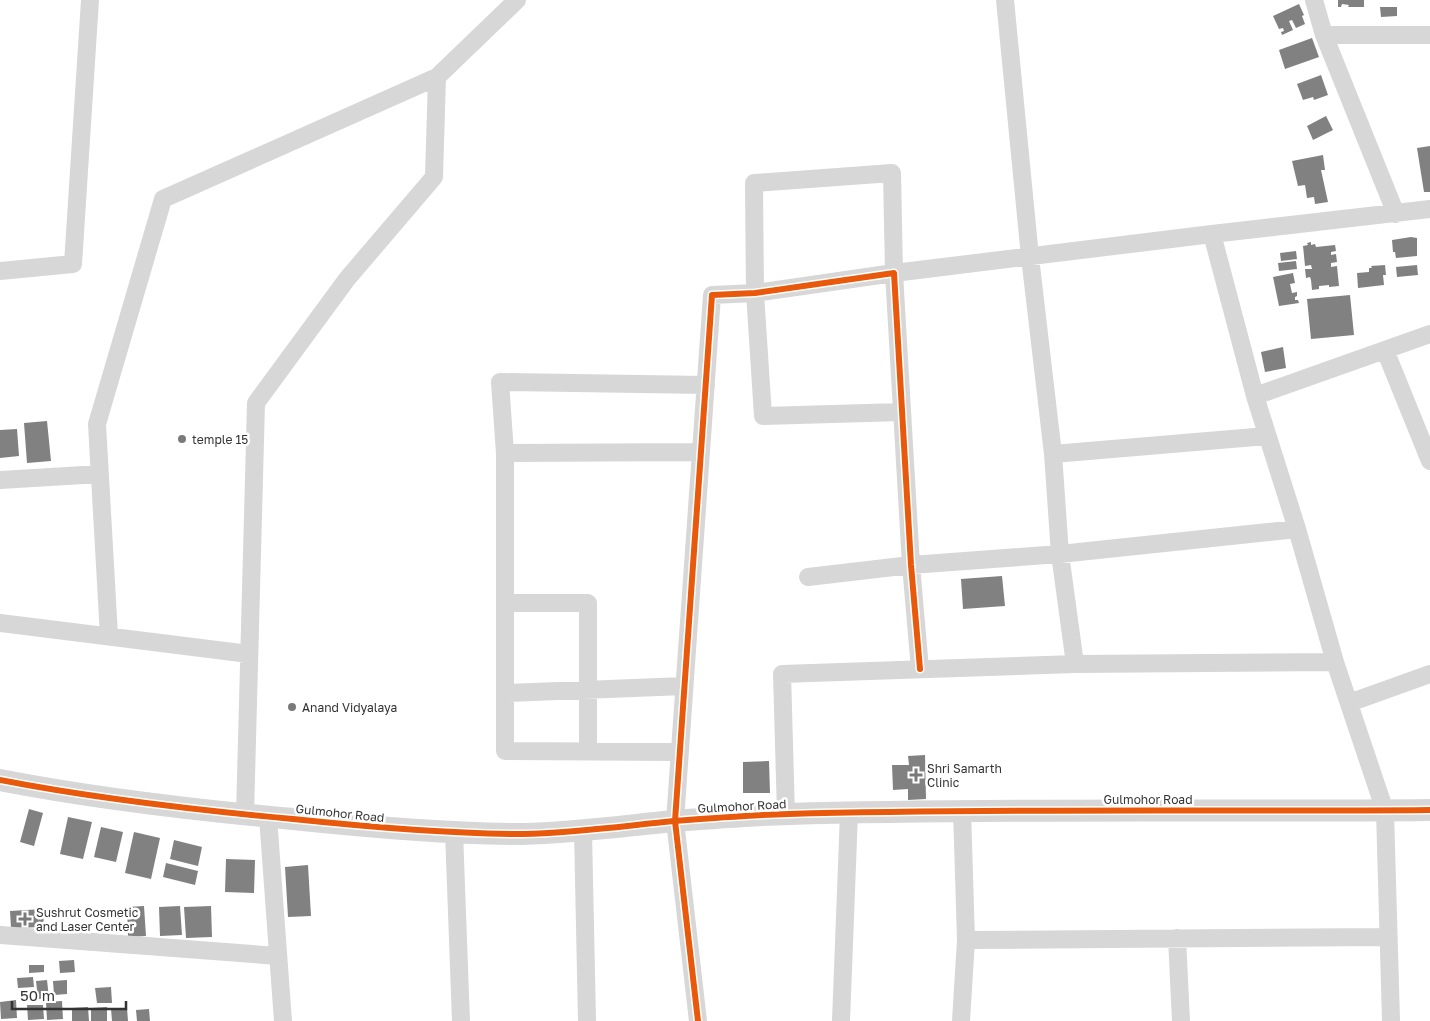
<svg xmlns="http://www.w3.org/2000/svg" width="1430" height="1021" viewBox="0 0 1430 1021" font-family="'Golos Text',sans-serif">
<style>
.building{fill:#818181}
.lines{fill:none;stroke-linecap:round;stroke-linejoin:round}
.minor{stroke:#d7d7d7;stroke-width:18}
.tertiary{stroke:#d7d7d7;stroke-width:22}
.cycleway-casing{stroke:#fff;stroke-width:9}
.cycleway{stroke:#e8590c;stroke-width:6}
.poi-dot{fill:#7a7a7a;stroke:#fff;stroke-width:2}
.labels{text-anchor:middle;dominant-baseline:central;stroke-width:5;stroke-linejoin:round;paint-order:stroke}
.poi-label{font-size:12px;fill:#333;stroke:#fff;text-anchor:start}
.street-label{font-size:12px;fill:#333;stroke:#fff}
</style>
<rect width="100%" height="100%" fill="#fff"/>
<path class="building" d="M 1338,0 L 1364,0 L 1364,7 L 1348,7 L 1349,5 L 1342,4 L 1341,7 L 1338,7 Z
M 1299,4 L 1304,15 L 1302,16 L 1305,24 L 1296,28 L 1292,20 L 1289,21 L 1293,30 L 1282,35 L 1281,32 L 1284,31 L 1283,28 L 1279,29 L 1273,16 Z
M 1380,7 L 1397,7 L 1397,16 L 1381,17 Z
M 1312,38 L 1319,57 L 1285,69 L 1279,50 Z
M 1321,75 L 1328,95 L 1314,100 L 1313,97 L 1303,100 L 1297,84 Z
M 1326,116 L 1333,130 L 1313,140 L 1307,126 Z
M 1430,146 L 1430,192 L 1424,192 L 1417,148 Z
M 1323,155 L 1325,170 L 1321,170 L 1328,202 L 1315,204 L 1314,197 L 1307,198 L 1305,185 L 1298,186 L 1292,161 Z
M 1411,237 L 1417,238 L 1417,256 L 1396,258 L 1395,252 L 1393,252 L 1392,240 Z
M 1311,242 L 1311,245 L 1315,244 L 1316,247 L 1335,245 L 1336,251 L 1331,252 L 1331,255 L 1336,254 L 1337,262 L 1331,263 L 1331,267 L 1337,266 L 1339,286 L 1329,287 L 1329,285 L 1319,286 L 1319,289 L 1312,290 L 1311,280 L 1310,277 L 1306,278 L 1305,269 L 1312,269 L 1311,265 L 1305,266 L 1303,246 L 1308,245 L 1307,243 Z
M 1296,251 L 1297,259 L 1281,261 L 1280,253 Z
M 1296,261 L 1297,269 L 1279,271 L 1278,263 Z
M 1385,265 L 1386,275 L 1383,275 L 1384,285 L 1358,288 L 1357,273 L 1369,272 L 1369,268 L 1372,268 L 1371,266 Z
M 1417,265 L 1418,275 L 1397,277 L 1396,267 Z
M 1293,273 L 1295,283 L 1290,284 L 1292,293 L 1297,292 L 1297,296 L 1295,297 L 1295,300 L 1298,300 L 1299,303 L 1279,306 L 1273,277 Z
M 1350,295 L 1354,335 L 1311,339 L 1307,299 Z
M 1283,347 L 1286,368 L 1265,372 L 1261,352 Z
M 47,421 L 51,461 L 27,463 L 24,423 Z
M 17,429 L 19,456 L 0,458 L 0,430 Z
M 1002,576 L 1005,606 L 963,609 L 961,579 Z
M 925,755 L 926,799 L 908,800 L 908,789 L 893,790 L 892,765 L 909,765 L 908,756 Z
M 769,761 L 770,793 L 743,793 L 743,762 Z
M 29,809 L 43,813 L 34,846 L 20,842 Z
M 68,817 L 92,822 L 83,859 L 60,854 Z
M 101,827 L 123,832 L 116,862 L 94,857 Z
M 134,832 L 160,838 L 151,879 L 125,873 Z
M 174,840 L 202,847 L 198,866 L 170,859 Z
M 226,859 L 255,860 L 254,893 L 225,892 Z
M 166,863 L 198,871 L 195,885 L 163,877 Z
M 308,865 L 311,916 L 288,917 L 285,867 Z
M 144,906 L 146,936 L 128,937 L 127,907 Z
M 180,906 L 182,935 L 160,936 L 159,907 Z
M 211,906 L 212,937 L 186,938 L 184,907 Z
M 43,909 L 44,927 L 11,928 L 10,911 Z
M 74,960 L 75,972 L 60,973 L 59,961 Z
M 29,965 L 44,965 L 44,972 L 29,973 Z
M 33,977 L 34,987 L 18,988 L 17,978 Z
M 47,980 L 49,998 L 38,999 L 36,981 Z
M 67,980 L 67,994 L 54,995 L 53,981 Z
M 111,987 L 112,1003 L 97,1003 L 95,988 Z
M 16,1000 L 17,1018 L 1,1019 L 0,1002 Z
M 62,1001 L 63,1019 L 47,1020 L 46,1002 Z
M 27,1005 L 43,1005 L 44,1019 L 28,1020 Z
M 88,1007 L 89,1021 L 72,1021 L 72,1008 Z
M 107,1007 L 107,1021 L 91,1021 L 91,1008 Z
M 127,1008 L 128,1021 L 112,1021 L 111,1009 Z
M 149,1009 L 150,1021 L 137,1021 L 136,1010 Z"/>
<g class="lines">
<path class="minor" d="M 1005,0 L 1030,257 L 1053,454 L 1060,554 L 1075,664
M 1314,0 L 1324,35
M 1396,214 L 1324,35 L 1430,35
M 0,271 L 73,264 L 90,0
M 1385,350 L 1430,461
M 1255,396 L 1430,334
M 902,412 L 763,416 L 755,293 L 754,183 L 892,173 L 894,273 L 1212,234
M 505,453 L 500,382 L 706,385
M 1053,454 L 1267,436
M 0,480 L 100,474
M 808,577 L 911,565 L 1060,554 L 1297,529
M 505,603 L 588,603 L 588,751
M 0,623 L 249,654
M 109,636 L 97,424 L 163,199 L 437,77 L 517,0
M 505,693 L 684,686
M 1349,703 L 1430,674
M 680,752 L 505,751 L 505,453 L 701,452
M 962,810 L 966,940 L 1388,937
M 786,814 L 782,674 L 1075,664 L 1335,662
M 245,815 L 256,403 L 347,279 L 434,177 L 437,77
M 268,817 L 283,1021
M 583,831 L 587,1021
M 454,832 L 461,1021
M 1,935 L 278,956
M 1177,938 L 1181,1021
M 698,1021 L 675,821 L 712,295 L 755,293 L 894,273 L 911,565 L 920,669
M 841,1021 L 849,813
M 961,1021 L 966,940
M 1391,1021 L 1385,811 L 1335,662 L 1297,529 L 1255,396 L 1212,234 L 1430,209"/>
<path class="tertiary" d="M 0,780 C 97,799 195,810 293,819 C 369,827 446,834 523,834 C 573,833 623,826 674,821 C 712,818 750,815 789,814 C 1002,808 1216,812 1430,810"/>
<g class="cycleway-casing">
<path id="cycleway" d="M 0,780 C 97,799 195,810 293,819 C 369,827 446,834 523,834 C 573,833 623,826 674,821 C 712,818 750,815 789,814 C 1002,808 1216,812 1430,810
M 698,1021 L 675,821 L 712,295 L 755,293 L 894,273 L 911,565 L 920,669"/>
</g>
<use href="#cycleway" class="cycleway"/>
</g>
<g class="poi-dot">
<circle cx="182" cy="439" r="5"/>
<circle cx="292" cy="707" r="5"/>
<path d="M913.5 767.5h5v5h5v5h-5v5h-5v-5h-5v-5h5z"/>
<path d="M22.5 911.5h5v5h5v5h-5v5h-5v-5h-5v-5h5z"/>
</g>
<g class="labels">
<g class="poi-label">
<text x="192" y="439">temple 15</text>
<text x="302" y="707">Anand Vidyalaya</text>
<text x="927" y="768">Shri Samarth<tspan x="927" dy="14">Clinic</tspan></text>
<text x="36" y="912">Sushrut Cosmetic<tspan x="36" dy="14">and Laser Center</tspan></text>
</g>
<g class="street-label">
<text x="1148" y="799">Gulmohor Road</text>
<text transform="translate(742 806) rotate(-3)">Gulmohor Road</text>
<text transform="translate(340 813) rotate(6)">Gulmohor Road</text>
</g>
</g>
<path d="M12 1001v8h114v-8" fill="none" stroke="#333333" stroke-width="2.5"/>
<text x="20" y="1001" font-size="15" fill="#333333" stroke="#ffffff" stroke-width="4" paint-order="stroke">50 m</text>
</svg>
